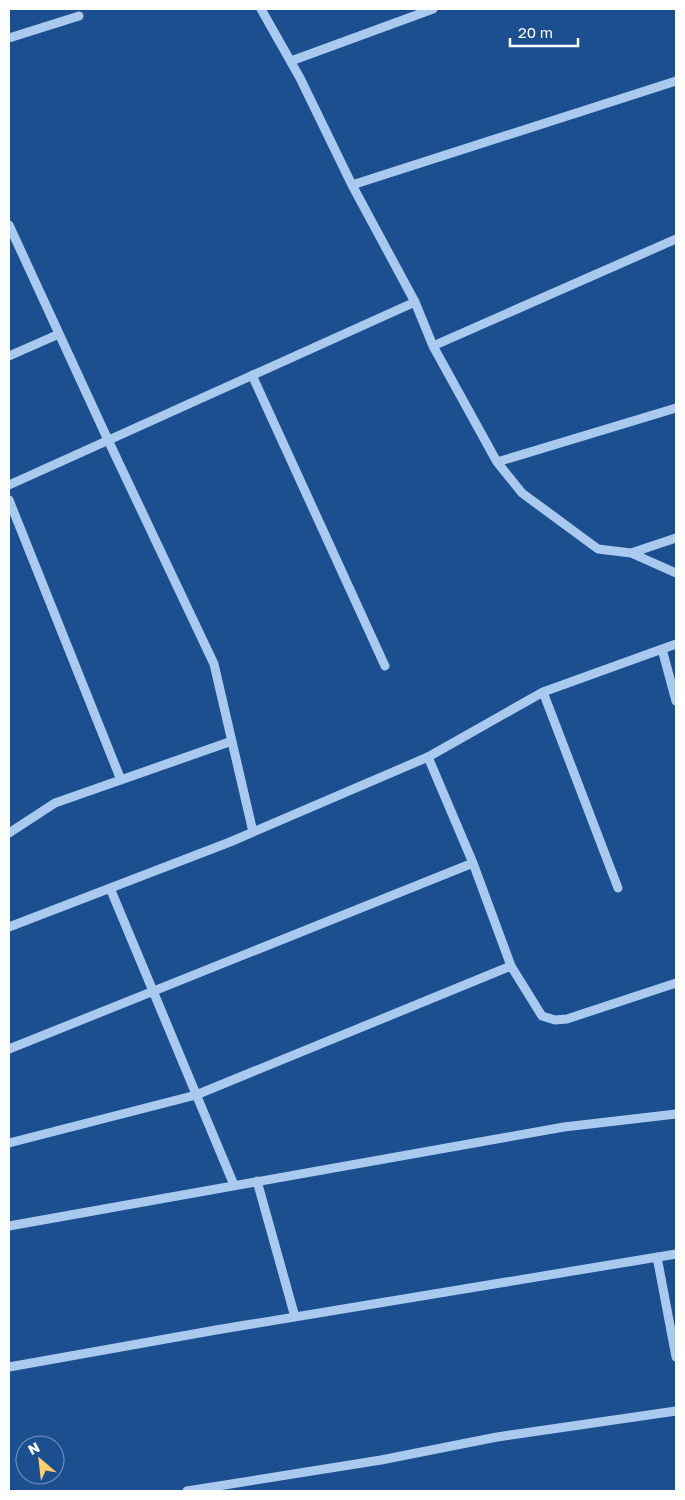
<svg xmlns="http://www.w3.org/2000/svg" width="685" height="1500" viewBox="0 0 685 1500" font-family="'Golos Text',sans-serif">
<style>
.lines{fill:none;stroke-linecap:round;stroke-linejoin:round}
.minor{stroke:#a9c9ee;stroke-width:9}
</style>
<rect width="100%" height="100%" fill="#1b4f8f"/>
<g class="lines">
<path class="minor" d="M 261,9 L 300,78 L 352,185 L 415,302 L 433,346 L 497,462 L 522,493 L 598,549 L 631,553 L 676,573
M 9,38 L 79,16
M 291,61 L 433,9
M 352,185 L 676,81
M 9,225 L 108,440 L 214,664 L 253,832
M 433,346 L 676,239
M 9,356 L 59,334
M 252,375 L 385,666
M 497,462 L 676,408
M 9,485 L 415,302
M 9,500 L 121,780
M 631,553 L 676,538
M 662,649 L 676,701
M 543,692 L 618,888
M 428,757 L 473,863 L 511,966 L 542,1016 L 555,1020 L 567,1019 L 676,983
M 9,833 L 55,803 L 232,741
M 110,888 L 234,1185
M 9,927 L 230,842 L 428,757 L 543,692 L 676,644
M 9,1049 L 473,863
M 9,1143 L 196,1095 L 511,966
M 257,1181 L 295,1317
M 9,1226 L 564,1127 L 676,1114
M 657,1257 L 676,1357
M 9,1367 L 216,1330 L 676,1254
M 187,1491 L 381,1460 L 497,1437 L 676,1411"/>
</g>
<rect width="685" height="1500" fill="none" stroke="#ffffff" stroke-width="20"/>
<g transform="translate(40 1460) rotate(332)"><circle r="24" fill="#1b4f8f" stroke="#7695bc"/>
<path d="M0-4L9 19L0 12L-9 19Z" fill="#ffd166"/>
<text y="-8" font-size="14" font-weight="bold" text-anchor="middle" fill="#ffffff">N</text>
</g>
<path d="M510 38v8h68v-8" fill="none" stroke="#ffffff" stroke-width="2.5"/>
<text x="518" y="38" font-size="15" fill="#ffffff" stroke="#1b4f8f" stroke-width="4" paint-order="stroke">20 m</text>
</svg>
